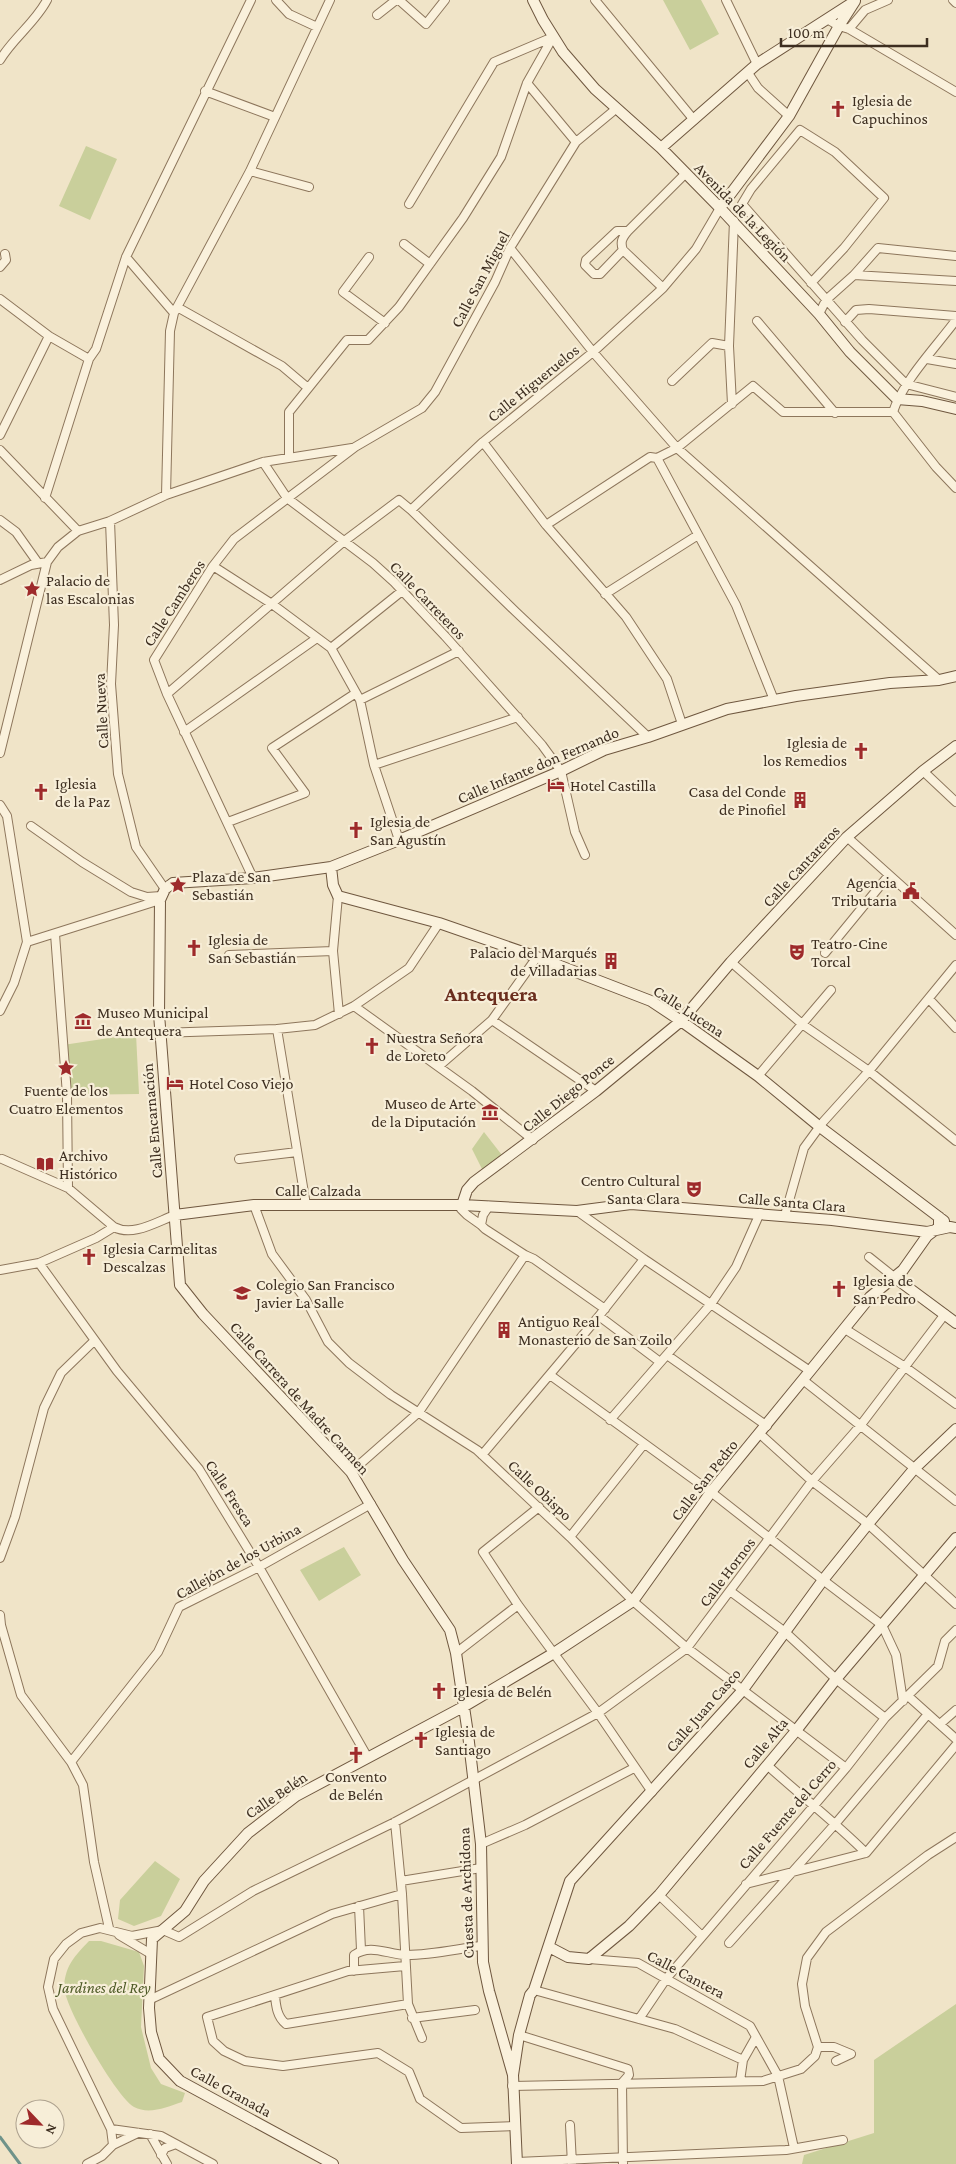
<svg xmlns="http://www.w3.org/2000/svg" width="956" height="2164" viewBox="0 0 956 2164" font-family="'Crimson Pro',serif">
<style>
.green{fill:#c9cf9b}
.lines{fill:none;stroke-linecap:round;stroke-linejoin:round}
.stream{stroke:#6f938a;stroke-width:3}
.street-casing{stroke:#8d765c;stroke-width:10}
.secondary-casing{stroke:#6f573f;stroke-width:12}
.street{stroke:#faf1dc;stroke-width:8}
.secondary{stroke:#faf1dc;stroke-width:10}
.labels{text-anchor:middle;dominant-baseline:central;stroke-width:4.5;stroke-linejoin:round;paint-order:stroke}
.poi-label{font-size:16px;fill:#3d2e20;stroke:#f7eed8;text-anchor:start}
.street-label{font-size:16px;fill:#3d2e20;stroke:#f7eed8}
.park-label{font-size:16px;font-style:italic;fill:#4d5a26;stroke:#f7eed8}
.district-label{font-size:21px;font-weight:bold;fill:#6b2e1e;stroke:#f7eed8}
</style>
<rect width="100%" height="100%" fill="#f0e4c8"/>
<path class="green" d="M 663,0 L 701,0 L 719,34 L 690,50 Z
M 86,146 L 117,159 L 90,220 L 59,206 Z
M 136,1034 L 139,1094 L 67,1095 L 63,1045 Z
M 484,1132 L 505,1159 L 485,1175 L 472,1149 Z
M 344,1547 L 361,1575 L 319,1601 L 300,1570 Z
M 155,1861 L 180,1879 L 161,1916 L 134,1926 L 118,1919 L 120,1900 Z
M 89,1941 L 101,1941 L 139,1952 L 144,1966 L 141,2027 L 151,2068 L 161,2084 L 185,2093 L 182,2102 C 167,2107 149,2115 134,2107 C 117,2098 63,2005 64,1986 C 66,1964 75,1956 89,1941 Z
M 956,2004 L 956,2164 L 802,2164 L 804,2155 L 874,2133 L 874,2060 Z"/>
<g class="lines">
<path class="stream" d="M 0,2137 L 20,2164"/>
<g class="street-casing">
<path id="street" d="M 276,0 L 289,14 L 317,27
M 399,0 L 426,24 L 445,0
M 595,0 L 694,120
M 726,0 L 757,64
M 953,0 L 956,3
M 377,15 L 396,0
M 827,19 L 839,26 L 849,29 L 956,92
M 849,29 L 865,10 L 888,0
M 0,60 C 13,38 35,23 47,0
M 748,73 L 758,88 L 789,116
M 527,83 L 576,142
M 205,91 L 275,117
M 250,171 L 309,187
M 409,204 L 494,62 L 553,37
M 628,231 C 622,238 620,242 623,250 L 663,288
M 404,244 L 430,264
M 510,248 L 593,352 L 677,448 L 939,680
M 623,250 L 600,274 L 594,274 L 585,265 L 586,260 L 617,231 L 628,231 L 685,174
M 126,257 L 174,313
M 369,257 L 343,292 L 385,323
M 0,267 L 6,260 L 5,254
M 854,275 L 878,248 L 956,256
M 811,283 L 844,248 L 884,198 L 835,152 L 800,130 L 751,189 L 742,204 L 862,340 L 906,384 L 956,397
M 0,299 L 49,336 L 89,359
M 177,307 L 282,366 L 308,388
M 819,314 L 826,300 L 854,275 L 956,281
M 956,320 C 936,347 903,381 893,412 L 936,467 L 956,488
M 757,321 L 835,413
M 845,322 L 856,310 L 869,309 L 956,316
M 927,359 L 956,364
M 672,381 L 712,343 L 729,346
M 732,404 L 729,346 L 734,221
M 0,435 L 49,336
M 483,442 L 546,525 L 626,617 L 667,679 L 682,724
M 0,450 L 78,531
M 289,458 L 289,412 L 347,340 L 368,340 L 399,307 L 463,218 L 501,157 L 527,83 L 553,37
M 657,458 L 677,448 L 753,386 L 783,412 L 893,412
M 657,458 L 736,605 L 774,700
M 263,462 L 287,498 L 373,563 L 394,582 L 445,636 L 542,745 L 561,771 L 575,832 L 585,855
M 166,495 L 170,331 L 174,313 L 250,171 L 330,0
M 45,498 L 89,359 L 96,349 L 126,257 L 251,0
M 411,510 L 516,612 L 648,737
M 0,520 L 16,532 L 38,563
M 110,521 L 114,625 L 111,684 L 118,774 L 136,847 L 165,889
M 546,525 L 650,457 L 657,458
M 213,566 L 272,604 L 331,648 L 360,700 L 374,765 L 399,840
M 0,580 L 31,565 L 47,562 L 58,547 L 78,531 L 110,521 L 166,495 L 263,462 L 352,448
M 605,594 L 698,535
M 331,648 L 402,591
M 167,694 L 343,542 L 399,500 L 411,510 L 483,442 L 593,352 L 663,288 L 696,249 L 720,208
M 360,700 L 459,651
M 184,732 L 317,638
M 0,753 L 47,562
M 374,765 L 518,717
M 923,771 L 956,802
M 0,805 L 7,816 L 27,942 L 14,983 L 0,1011
M 228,822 L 305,793 L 272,748 L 356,693
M 31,826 L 82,862 L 131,892 L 147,897 L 161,896
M 847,837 L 956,935
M 253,878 L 167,694 L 154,660 L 213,566 L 234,539 L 355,447 L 422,408 L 435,392 L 495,282 L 510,248 L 576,142 L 617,108
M 338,896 L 333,951 L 339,1014
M 55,934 L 67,1095 L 68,1188
M 27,942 L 160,900
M 825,953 L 889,875
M 229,955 L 333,951
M 731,962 L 802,1024 L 869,1071 L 956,1141
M 929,999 L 956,1028
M 354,1006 L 472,1091 L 533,1140
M 492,1020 L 596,1091
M 277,1029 L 306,1205
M 160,1033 L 277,1029 L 315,1025 L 354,1006 L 409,968 L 439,923
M 439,1066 L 492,1020 L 537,957
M 758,1076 L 831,990
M 2,1159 L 68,1188 L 114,1227 C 133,1237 156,1222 175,1215
M 239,1159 L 297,1152
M 254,1205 L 272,1254 L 306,1300 L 328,1342 L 349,1363 L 391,1395 L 477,1450 L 570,1537 L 633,1601 L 687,1648 L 846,1768
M 462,1205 L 461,1209 L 467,1215 L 481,1225
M 489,1206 L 483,1215 L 481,1225 L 485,1229 L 525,1255 L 534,1259 L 605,1309
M 577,1211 L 644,1259 L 810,1371
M 785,1215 L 804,1148 L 823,1122 L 869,1071 L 956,965
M 869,1257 L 894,1277
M 39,1263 L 117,1371 L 199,1469 L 259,1567 L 368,1758
M 0,1270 L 39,1263 L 96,1238 L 114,1227
M 599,1316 L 660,1362
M 845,1329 L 905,1367 L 956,1404
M 667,1355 L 767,1426
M 550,1375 L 711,1492 L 823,1580 L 882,1625 L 896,1655 L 903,1701
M 803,1380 L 956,1501
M 610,1420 L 711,1304 L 736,1267 L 760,1213
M 760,1434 L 812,1481 L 868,1524 L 956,1604
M 482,1455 L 599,1316 L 644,1259
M 351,1472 L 419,1412 L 525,1255
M 539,1507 L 483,1552 L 518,1605 L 598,1713 L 652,1792
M 570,1537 L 644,1444
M 0,1558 L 15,1517 L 44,1408 L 61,1373 L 94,1341
M 730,1591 L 785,1632 L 836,1679 L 885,1718
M 0,1615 L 1,1625 L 21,1695 L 71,1762 L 83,1785 L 94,1862 L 109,1928
M 456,1653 L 518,1605
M 908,1696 L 956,1739
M 940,1724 L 956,1710
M 71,1762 L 158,1652 L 179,1607 L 259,1567 L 371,1504
M 767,1765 C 800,1795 835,1822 866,1853
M 395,1822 L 402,1894 L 408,2004 L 422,2038
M 481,1844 L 525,1825 L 634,1768
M 401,1881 L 481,1868
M 746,1884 L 866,1853 L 956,1745
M 659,1895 L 702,1936
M 359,1906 L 361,1950
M 119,1935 L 151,1954
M 729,1943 L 836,1823 L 928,1714
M 589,1959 L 638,1963 L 750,2026 L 778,2076 L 794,2148
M 405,1966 L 348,1971 L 207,2017 L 213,2041 L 224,2051 L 245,2061 L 283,2066 L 378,2053 L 409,2072 L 420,2099 L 461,2128 L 514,2126
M 354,1971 L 354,1955 C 371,1943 388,1955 407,1955 C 431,1955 457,1949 481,1946
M 534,1990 L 675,2029 L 743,2060
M 275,1996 C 276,2006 277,2017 286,2024 L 408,2004
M 149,2000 L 332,1914 L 402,1894
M 412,2018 L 475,2010
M 639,2019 L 666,1979 L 846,1768 L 885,1718 L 938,1666 L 945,1641 L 956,1630
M 519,2035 L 628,2069 L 629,2075 L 622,2083
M 818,2047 L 834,2047 L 851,2054 L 836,2061
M 740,2081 L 743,2060 L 756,2037
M 622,2083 L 623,2164
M 512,2086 L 763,2081 L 801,2069 L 815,2056 L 818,2047 L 805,2006 L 802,1984 L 807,1958 L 826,1932 L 928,1855 L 956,1837
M 570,2125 L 572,2164
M 111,2129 L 161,2136 L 213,2164
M 150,2134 L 167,2164
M 113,2145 L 111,2129 L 53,2009 L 48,1987 L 54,1959 L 66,1944 L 81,1933 L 100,1928 L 132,1936 L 163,1930 L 179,1937 L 253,1891 L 395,1822 L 598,1713 L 687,1648 L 812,1481 L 860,1426 L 945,1314
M 161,2155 L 165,2148 L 176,2144
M 517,2162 L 786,2150 L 843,2140
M 87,2164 L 102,2156 L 113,2145 L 138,2133"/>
</g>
<g class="secondary-casing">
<path id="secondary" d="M 533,0 L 543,20 L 563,52 L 595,89 L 661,148 L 720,208 L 819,314 L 850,352 L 897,399 L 922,401 L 956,409
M 661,148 L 757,64 L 852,3
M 720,208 L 789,116 L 839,26 L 855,1
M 331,867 L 333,885 L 338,896 L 439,923 L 537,957 L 651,1001 L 681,1021 L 758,1076 L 820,1127 L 944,1221
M 462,1205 L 467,1190 L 474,1182 L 596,1091 L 681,1021 L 731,962 L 847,837 L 923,771 L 956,746
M 175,1215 L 254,1205 L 462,1205 L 577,1211 L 631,1204 L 832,1220 L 927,1232 L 950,1227 L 956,1228
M 894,1277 L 956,1323
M 549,1947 L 568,1957 L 589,1959 L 629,1926 L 659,1895 L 795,1732 L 836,1679 L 956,1538
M 513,2075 L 489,1991 L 483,1962 L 481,1844 L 468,1734 L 456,1653 L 450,1630 L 403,1560 L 351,1472 L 203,1314 L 180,1285 L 159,1014 L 160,900 L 165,889 L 173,883 L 253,878 L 331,867 L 399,840 L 561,771 L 604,750 L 648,737 L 727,709 L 796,696 L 890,683 L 939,680 L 956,676
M 333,2164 L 180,2081 L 159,2059 L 151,2032 L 149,2008 L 152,1939 L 185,1911 L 204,1881 L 248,1833 L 296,1796 L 463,1707 L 554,1653 L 633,1601 L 711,1492 L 810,1371 L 870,1297 L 903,1270 L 927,1236 L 939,1227 L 939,1217
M 517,2164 L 513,2075 L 519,2035 L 530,1995 L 534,1990 L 570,1881 L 742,1691 L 823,1580 L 868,1524 L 914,1469 L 956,1429"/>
</g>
<use href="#street" class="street"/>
<use href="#secondary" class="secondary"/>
</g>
<defs>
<g id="church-bare" transform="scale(1.35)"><path d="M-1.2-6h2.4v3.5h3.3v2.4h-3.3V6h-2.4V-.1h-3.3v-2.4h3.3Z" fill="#9e2a2b" stroke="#f7eed8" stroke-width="2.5" paint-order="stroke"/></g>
<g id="sight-bare" transform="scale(1.35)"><path d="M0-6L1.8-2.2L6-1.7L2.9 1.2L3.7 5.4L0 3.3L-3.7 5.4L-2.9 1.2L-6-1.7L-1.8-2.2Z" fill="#9e2a2b" stroke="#f7eed8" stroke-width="2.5" paint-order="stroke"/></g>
<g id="hotel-bare" transform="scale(1.35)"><path d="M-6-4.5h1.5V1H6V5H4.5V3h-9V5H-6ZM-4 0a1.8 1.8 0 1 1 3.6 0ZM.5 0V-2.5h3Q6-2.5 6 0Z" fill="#9e2a2b" stroke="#f7eed8" stroke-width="2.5" paint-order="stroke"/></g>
<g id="building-bare" transform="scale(1.35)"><path d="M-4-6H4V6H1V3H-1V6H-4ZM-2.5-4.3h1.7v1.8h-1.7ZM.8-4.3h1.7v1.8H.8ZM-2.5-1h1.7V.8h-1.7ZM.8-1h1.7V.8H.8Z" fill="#9e2a2b" stroke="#f7eed8" stroke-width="2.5" paint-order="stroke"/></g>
<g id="civic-bare" transform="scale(1.35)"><path d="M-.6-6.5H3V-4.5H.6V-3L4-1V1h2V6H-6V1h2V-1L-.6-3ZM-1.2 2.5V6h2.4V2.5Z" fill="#9e2a2b" stroke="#f7eed8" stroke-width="2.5" paint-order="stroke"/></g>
<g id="theatre-bare" transform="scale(1.35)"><path d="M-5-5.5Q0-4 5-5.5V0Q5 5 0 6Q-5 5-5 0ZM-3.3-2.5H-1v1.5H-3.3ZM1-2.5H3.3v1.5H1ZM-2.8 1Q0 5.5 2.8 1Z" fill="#9e2a2b" stroke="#f7eed8" stroke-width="2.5" paint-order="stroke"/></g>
<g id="museum-bare" transform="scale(1.35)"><path d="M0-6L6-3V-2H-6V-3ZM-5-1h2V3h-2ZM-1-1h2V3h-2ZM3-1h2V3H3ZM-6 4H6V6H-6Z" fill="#9e2a2b" stroke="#f7eed8" stroke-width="2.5" paint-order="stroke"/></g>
<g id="library-bare" transform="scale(1.35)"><path d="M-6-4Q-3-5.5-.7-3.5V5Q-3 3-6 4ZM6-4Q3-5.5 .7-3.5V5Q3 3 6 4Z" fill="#9e2a2b" stroke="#f7eed8" stroke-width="2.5" paint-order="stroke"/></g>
<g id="school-bare" transform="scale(1.35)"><path d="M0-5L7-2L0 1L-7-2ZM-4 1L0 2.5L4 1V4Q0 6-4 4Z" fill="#9e2a2b" stroke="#f7eed8" stroke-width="2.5" paint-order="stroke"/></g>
</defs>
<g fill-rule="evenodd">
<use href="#church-bare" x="838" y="109"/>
<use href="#sight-bare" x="32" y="589"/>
<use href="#church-bare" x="861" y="751"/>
<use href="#hotel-bare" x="556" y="785"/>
<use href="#church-bare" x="41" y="792"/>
<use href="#building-bare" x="800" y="800"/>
<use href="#church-bare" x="356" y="830"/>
<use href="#sight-bare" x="178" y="885"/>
<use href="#civic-bare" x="911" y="891"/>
<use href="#church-bare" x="194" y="948"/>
<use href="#theatre-bare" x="797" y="952"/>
<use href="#building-bare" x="611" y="961"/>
<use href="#museum-bare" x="83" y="1021"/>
<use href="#church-bare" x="372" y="1046"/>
<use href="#sight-bare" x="66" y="1068"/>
<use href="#hotel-bare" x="175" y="1083"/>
<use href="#museum-bare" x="490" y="1112"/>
<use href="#library-bare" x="45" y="1164"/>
<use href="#theatre-bare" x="694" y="1189"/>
<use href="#church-bare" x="89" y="1257"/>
<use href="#church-bare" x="839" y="1289"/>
<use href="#school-bare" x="242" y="1293"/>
<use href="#building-bare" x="504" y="1330"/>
<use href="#church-bare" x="439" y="1691"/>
<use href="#church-bare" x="421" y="1740"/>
<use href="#church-bare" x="356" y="1755"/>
</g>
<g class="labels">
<g class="poi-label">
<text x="852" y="100">Iglesia de<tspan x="852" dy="18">Capuchinos</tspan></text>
<text x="46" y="580">Palacio de<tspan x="46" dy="18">las Escalonias</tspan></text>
<text x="847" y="742" text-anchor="end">Iglesia de<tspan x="847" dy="18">los Remedios</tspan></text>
<text x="55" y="783">Iglesia<tspan x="55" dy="18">de la Paz</tspan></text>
<text x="570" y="785">Hotel Castilla</text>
<text x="786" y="791" text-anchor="end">Casa del Conde<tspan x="786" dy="18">de Pinofiel</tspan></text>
<text x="370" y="821">Iglesia de<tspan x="370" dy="18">San Agustín</tspan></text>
<text x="192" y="876">Plaza de San<tspan x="192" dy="18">Sebastián</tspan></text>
<text x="897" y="882" text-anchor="end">Agencia<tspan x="897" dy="18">Tributaria</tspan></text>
<text x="208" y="939">Iglesia de<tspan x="208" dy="18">San Sebastián</tspan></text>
<text x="811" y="943">Teatro-Cine<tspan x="811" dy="18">Torcal</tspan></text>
<text x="597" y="952" text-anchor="end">Palacio del Marqués<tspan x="597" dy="18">de Villadarias</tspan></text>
<text x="97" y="1012">Museo Municipal<tspan x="97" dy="18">de Antequera</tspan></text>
<text x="386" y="1037">Nuestra Señora<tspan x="386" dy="18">de Loreto</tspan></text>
<text x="189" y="1083">Hotel Coso Viejo</text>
<text x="66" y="1090" text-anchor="middle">Fuente de los<tspan x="66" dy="18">Cuatro Elementos</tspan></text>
<text x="476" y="1103" text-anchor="end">Museo de Arte<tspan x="476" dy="18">de la Diputación</tspan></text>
<text x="59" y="1155">Archivo<tspan x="59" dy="18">Histórico</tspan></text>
<text x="680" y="1180" text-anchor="end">Centro Cultural<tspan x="680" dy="18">Santa Clara</tspan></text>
<text x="103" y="1248">Iglesia Carmelitas<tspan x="103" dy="18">Descalzas</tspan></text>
<text x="853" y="1280">Iglesia de<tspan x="853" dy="18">San Pedro</tspan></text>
<text x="256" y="1284">Colegio San Francisco<tspan x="256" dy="18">Javier La Salle</tspan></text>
<text x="518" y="1321">Antiguo Real<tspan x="518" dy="18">Monasterio de San Zoilo</tspan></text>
<text x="453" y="1691">Iglesia de Belén</text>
<text x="435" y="1731">Iglesia de<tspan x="435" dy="18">Santiago</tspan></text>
<text x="356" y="1776" text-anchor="middle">Convento<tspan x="356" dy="18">de Belén</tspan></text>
</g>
<g class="street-label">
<text transform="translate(743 212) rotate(46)">Avenida de la Legión</text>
<text transform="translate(480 279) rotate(-62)">Calle San Miguel</text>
<text transform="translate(533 383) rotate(-39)">Calle Higueruelos</text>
<text transform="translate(428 600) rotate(46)">Calle Carreteros</text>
<text transform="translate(174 603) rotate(-57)">Calle Camberos</text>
<text transform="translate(101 711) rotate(-93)">Calle Nueva</text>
<text transform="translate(538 765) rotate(-23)">Calle Infante don Fernando</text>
<text transform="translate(801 866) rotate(-47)">Calle Cantareros</text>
<text transform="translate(689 1011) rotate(33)">Calle Lucena</text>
<text transform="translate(568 1093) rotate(-39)">Calle Diego Ponce</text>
<text transform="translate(152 1121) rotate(-95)">Calle Encarnación</text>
<text x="318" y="1190">Calle Calzada</text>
<text transform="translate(792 1202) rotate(5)">Calle Santa Clara</text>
<text transform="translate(300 1398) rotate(48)">Calle Carrera de Madre Carmen</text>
<text transform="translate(704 1480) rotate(-52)">Calle San Pedro</text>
<text transform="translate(540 1490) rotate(43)">Calle Obispo</text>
<text transform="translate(230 1493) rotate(57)">Calle Fresca</text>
<text transform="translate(238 1561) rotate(-29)">Callejón de los Urbina</text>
<text transform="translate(727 1572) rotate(-53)">Calle Hornos</text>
<text transform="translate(703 1710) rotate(-49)">Calle Juan Casco</text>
<text transform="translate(765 1743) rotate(-50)">Calle Alta</text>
<text transform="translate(276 1795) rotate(-34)">Calle Belén</text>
<text transform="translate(787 1814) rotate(-49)">Calle Fuente del Cerro</text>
<text transform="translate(466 1893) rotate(-92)">Cuesta de Archidona</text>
<text transform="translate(686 1974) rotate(28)">Calle Cantera</text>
<text transform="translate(231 2091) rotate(29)">Calle Granada</text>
</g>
<g class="park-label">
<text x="104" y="1987">Jardines del Rey</text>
</g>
<g class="district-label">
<text x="491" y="994">Antequera</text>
</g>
</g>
<g transform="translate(40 2124) rotate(115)"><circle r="24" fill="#f7eed8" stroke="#ada18e"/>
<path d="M0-4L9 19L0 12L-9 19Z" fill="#9e2a2b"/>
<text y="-8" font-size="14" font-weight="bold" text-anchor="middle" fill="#3d2e20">N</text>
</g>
<path d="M781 38v8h146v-8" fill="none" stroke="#3d2e20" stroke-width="2.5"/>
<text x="788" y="38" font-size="15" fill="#3d2e20" stroke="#f7eed8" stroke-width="4" paint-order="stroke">100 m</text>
</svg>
